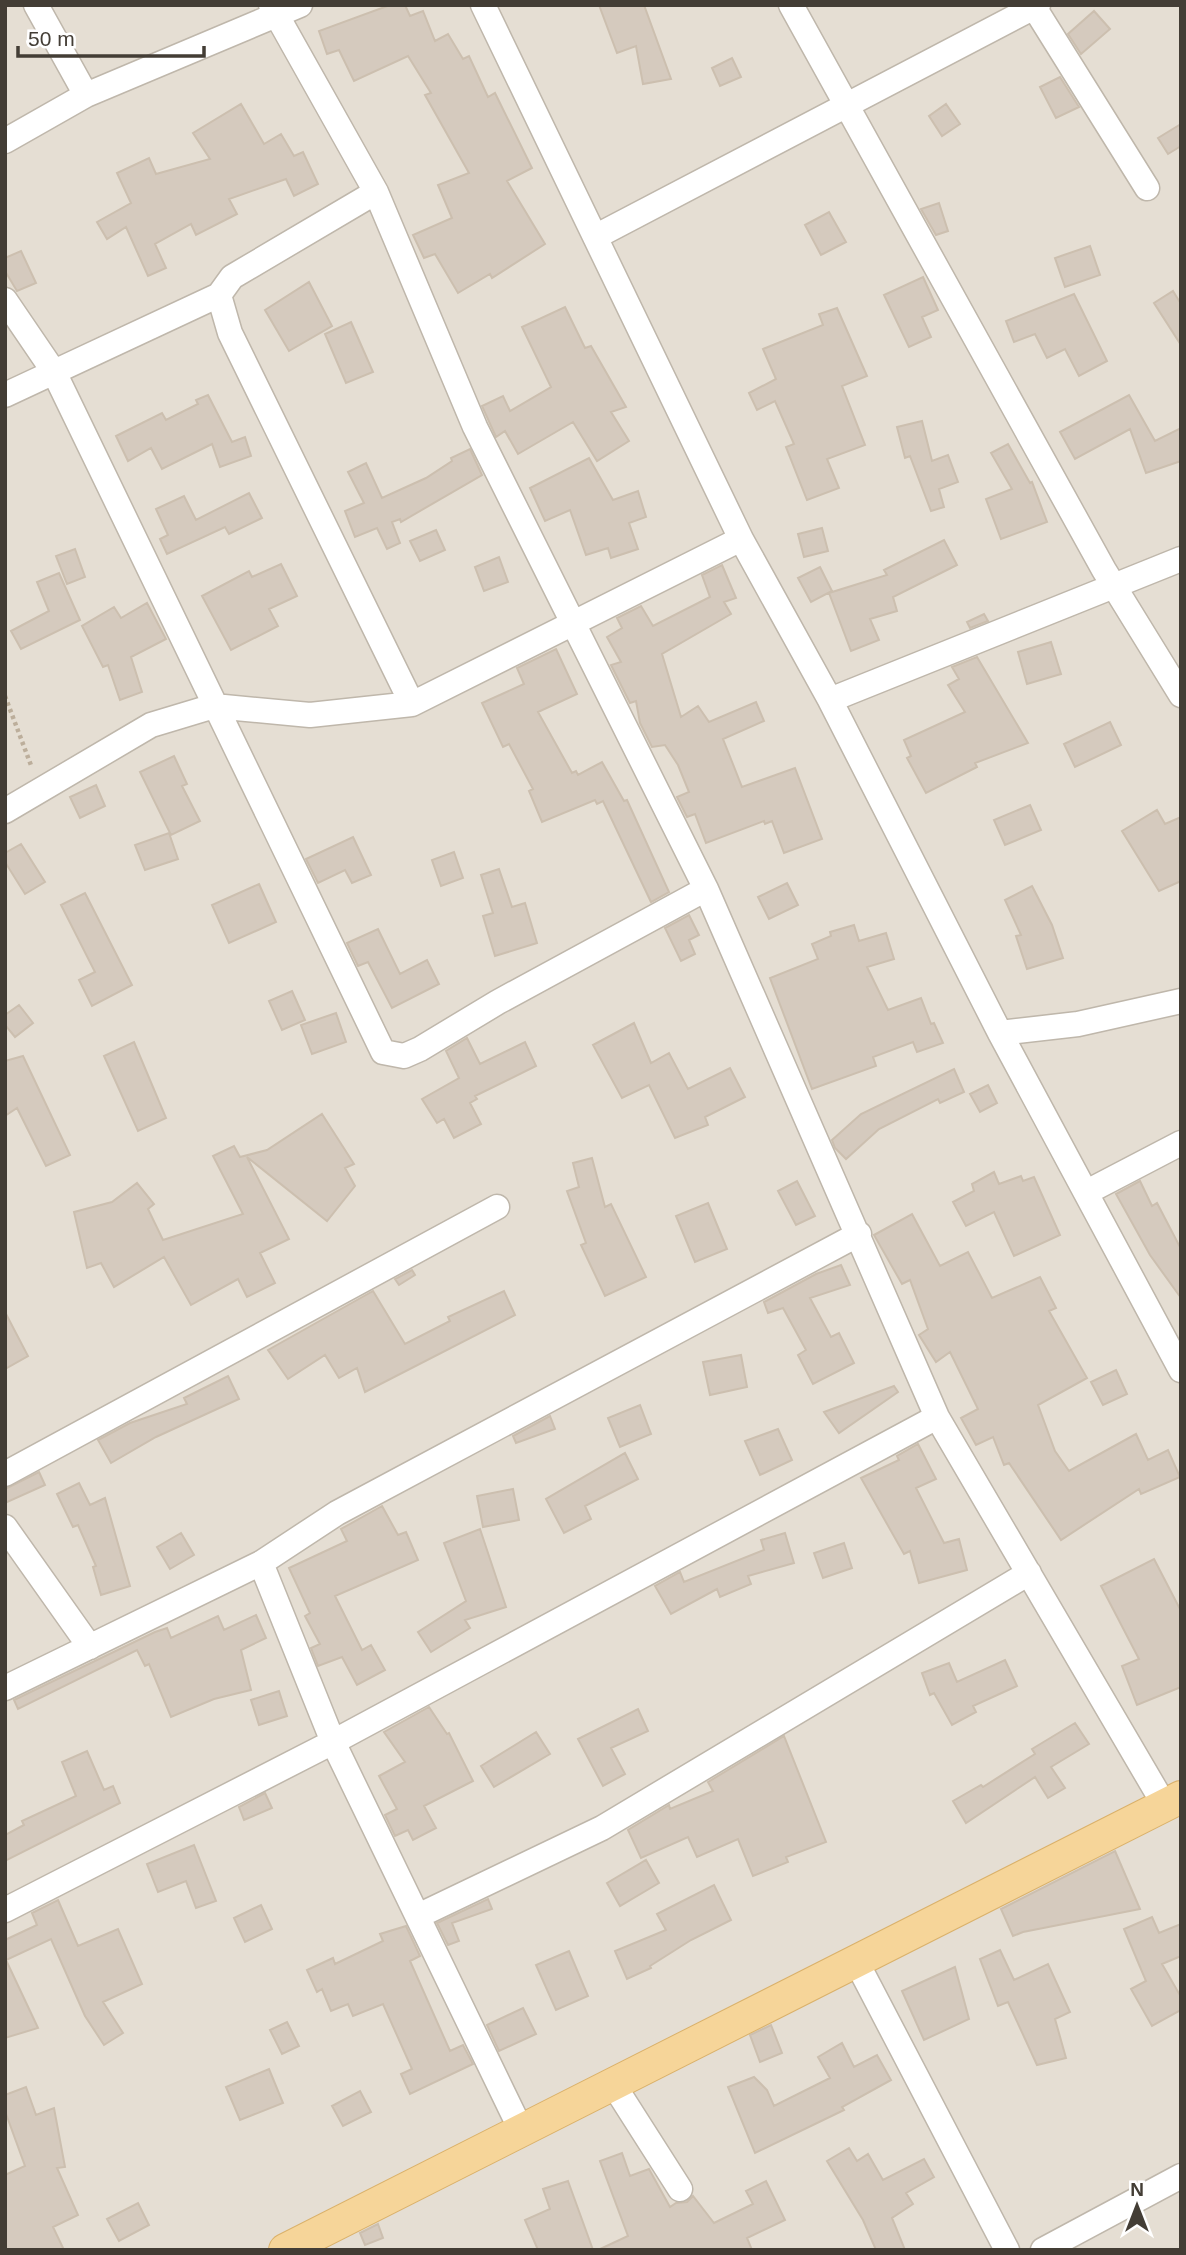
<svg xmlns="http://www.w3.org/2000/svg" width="1186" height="2255" viewBox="0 0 1186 2255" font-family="Arial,sans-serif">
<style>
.residential{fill:#e5ded3}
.building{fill:#d5cabe;stroke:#ccbfaf;stroke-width:2}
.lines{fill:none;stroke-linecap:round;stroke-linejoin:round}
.minor-casing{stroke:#bfb7ab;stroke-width:27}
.major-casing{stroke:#dab16a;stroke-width:34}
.path{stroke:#bcae9b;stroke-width:4.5;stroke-dasharray:3.5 3.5;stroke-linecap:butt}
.minor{stroke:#fff;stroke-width:24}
.major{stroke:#f6d599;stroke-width:32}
</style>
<rect width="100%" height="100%" fill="#f1ede5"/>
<path class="residential" d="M 5,5 L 1181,5 L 1181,2250 L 5,2250 Z"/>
<path class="building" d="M 390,5 L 405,5 L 410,16 L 423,11 L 435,41 L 448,34 L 463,59 L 469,56 L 488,97 L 495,93 L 532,168 L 507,181 L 545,244 L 492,278 L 490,274 L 458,293 L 435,254 L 424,258 L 413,235 L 452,218 L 438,185 L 469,173 L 425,95 L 431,93 L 408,56 L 354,81 L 339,50 L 327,54 L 319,31 Z
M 599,5 L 644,5 L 671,79 L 643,84 L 636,46 L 617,53 Z
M 1094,11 L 1110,29 L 1081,54 L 1068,34 Z
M 732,58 L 741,77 L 720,86 L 712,68 Z
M 1060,77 L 1079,107 L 1056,118 L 1040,87 Z
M 241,104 L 264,144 L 281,134 L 294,156 L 303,152 L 318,184 L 294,196 L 286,179 L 229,199 L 237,214 L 196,235 L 191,224 L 155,244 L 166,268 L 148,276 L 126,227 L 107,239 L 97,222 L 131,203 L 117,173 L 149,158 L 156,174 L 210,159 L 193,133 Z
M 946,104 L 960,124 L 942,136 L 929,116 Z
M 1181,124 L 1181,146 L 1168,154 L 1158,138 Z
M 939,203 L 948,231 L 936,235 L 921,209 Z
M 829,212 L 846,242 L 821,255 L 805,225 Z
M 1090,246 L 1100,275 L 1065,287 L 1055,258 Z
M 21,251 L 36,283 L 17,291 L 5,271 L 5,258 Z
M 923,277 L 938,310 L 922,317 L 931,337 L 909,347 L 884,295 Z
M 309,282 L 332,326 L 289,351 L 265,310 Z
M 1173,291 L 1181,304 L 1181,345 L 1154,303 Z
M 1074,294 L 1107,361 L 1079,376 L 1065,349 L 1047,358 L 1035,334 L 1014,342 L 1006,321 Z
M 565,307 L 585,348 L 591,346 L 626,407 L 611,412 L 629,441 L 597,461 L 573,422 L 518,454 L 505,431 L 496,437 L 482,406 L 503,396 L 510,411 L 551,387 L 522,327 Z
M 837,308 L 867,376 L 842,386 L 865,445 L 827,459 L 839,488 L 807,500 L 786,447 L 794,444 L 775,401 L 757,410 L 749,393 L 776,379 L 763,349 L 823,325 L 819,314 Z
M 351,322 L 373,372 L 346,383 L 325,334 Z
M 208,395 L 232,442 L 245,437 L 251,456 L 220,467 L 212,444 L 162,469 L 151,448 L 128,461 L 116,436 L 162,413 L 166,420 L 198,404 L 196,400 Z
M 1129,395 L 1155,441 L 1181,428 L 1181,461 L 1146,473 L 1130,429 L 1075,459 L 1060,432 Z
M 922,421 L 932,461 L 948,455 L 958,482 L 939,489 L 944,507 L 931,511 L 910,456 L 905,458 L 897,427 Z
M 1008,444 L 1030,483 L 1032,482 L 1047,522 L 1001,539 L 986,499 L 1012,489 L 991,453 Z
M 470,449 L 482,475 L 401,522 L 400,519 L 392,522 L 400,543 L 387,549 L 377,528 L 355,537 L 345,511 L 364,503 L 348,472 L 366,463 L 382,498 L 426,478 L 452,461 L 451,458 Z
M 589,458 L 613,500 L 638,491 L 646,517 L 629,523 L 638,549 L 611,558 L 608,548 L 586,555 L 570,510 L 545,521 L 530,488 Z
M 249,493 L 262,518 L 229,534 L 225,527 L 167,554 L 160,539 L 168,535 L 156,509 L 184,496 L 196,520 Z
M 822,528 L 828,551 L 804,557 L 798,534 Z
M 436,530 L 445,550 L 420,561 L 410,541 Z
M 944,540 L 957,565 L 893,597 L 897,611 L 870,619 L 879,640 L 851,651 L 829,593 L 887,575 L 884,570 Z
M 75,549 L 85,577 L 67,584 L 56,556 Z
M 499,557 L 508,582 L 484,591 L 475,567 Z
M 281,564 L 297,596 L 269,609 L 278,626 L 231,650 L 202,596 L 249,571 L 252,577 Z
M 722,565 L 736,598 L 724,602 L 731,614 L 662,654 L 681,717 L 698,706 L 709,722 L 756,702 L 764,721 L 723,739 L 742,787 L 795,768 L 822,839 L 784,853 L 772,821 L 765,824 L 764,821 L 706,843 L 695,814 L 687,817 L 677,797 L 689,792 L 678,765 L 665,745 L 652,747 L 640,723 L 636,701 L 630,703 L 611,665 L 621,662 L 607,637 L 622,628 L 617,618 L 641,606 L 653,626 L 710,597 L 702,575 Z
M 820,567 L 832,591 L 811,602 L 798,578 Z
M 59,573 L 80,620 L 21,649 L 11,631 L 49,611 L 37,582 Z
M 147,603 L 166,639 L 131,657 L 142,692 L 120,700 L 108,665 L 103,667 L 82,626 L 114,607 L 121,618 Z
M 984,614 L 988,621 L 970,628 L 967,622 Z
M 1051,642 L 1061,674 L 1027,684 L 1018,652 Z
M 556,649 L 577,694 L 538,712 L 572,773 L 576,771 L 578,775 L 602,762 L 624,801 L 627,800 L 669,892 L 651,902 L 603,801 L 597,804 L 595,800 L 542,822 L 529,791 L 533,789 L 509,744 L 503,747 L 482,703 L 524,684 L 517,668 Z
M 977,657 L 1028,743 L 975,763 L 977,767 L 926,793 L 907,758 L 911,756 L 904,740 L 965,712 L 948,685 L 959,679 L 952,667 Z
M 1110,722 L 1121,745 L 1075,767 L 1064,744 Z
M 174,756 L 187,784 L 182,786 L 200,821 L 171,835 L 140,772 Z
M 96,785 L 105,806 L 80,818 L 70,797 Z
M 1030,805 L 1041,830 L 1005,845 L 994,820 Z
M 1157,810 L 1165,824 L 1181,817 L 1181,881 L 1159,891 L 1122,831 Z
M 169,833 L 178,859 L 145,870 L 135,845 Z
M 353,837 L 371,875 L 352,883 L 345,870 L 318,883 L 306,859 Z
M 21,844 L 45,882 L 25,894 L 5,862 L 5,853 Z
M 454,852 L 463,878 L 441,886 L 432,860 Z
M 499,869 L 512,907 L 525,903 L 537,943 L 495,956 L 483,916 L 493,913 L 481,875 Z
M 787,883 L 798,905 L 769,919 L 758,897 Z
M 259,884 L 276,922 L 229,943 L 212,905 Z
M 1032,886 L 1052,925 L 1063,958 L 1027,969 L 1016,936 L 1021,935 L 1005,900 Z
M 85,893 L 132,985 L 92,1006 L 79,980 L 95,972 L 61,905 Z
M 689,915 L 699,935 L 689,940 L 695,954 L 681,961 L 665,928 Z
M 854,925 L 859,941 L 886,933 L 894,959 L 867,967 L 888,1010 L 921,998 L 931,1024 L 934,1023 L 943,1043 L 917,1052 L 913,1042 L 873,1057 L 876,1066 L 812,1089 L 770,978 L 818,959 L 812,944 L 831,936 L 830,932 Z
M 378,929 L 400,974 L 427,960 L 439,984 L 392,1008 L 368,962 L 358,966 L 347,943 Z
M 292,991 L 305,1020 L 282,1030 L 269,1001 Z
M 19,1005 L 33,1023 L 15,1037 L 5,1025 L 5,1015 Z
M 336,1013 L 346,1042 L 312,1054 L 301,1025 Z
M 634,1023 L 651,1063 L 669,1053 L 688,1089 L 730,1068 L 745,1097 L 705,1117 L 708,1125 L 675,1138 L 649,1085 L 622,1098 L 593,1045 Z
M 467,1038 L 480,1064 L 525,1042 L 536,1066 L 475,1096 L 477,1099 L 470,1103 L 481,1124 L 454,1138 L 444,1119 L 437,1123 L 422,1099 L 459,1078 L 446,1051 Z
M 134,1042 L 166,1118 L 138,1131 L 104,1056 Z
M 23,1056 L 70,1155 L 46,1166 L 17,1108 L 5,1116 L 5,1061 Z
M 954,1069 L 964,1092 L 940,1103 L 938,1099 L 879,1129 L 846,1159 L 835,1148 L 832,1140 L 861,1114 Z
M 988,1085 L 997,1103 L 980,1112 L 970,1094 Z
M 322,1114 L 354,1164 L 345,1168 L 355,1186 L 327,1221 L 247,1157 L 289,1239 L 260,1253 L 275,1283 L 247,1297 L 238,1279 L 191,1305 L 164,1257 L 114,1287 L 101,1263 L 87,1268 L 74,1212 L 112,1202 L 137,1183 L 154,1204 L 148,1209 L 163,1240 L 243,1214 L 213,1156 L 234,1146 L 240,1157 L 267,1150 Z
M 592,1158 L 605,1207 L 611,1204 L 646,1277 L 605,1296 L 581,1245 L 586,1243 L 567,1191 L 579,1187 L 573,1163 Z
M 994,1172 L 999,1184 L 1021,1176 L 1023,1181 L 1034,1177 L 1060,1235 L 1014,1256 L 994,1212 L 966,1226 L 953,1202 L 974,1191 L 972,1184 Z
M 797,1181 L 815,1216 L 796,1225 L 778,1191 Z
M 1140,1181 L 1152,1206 L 1157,1203 L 1181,1249 L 1181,1298 L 1150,1255 L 1116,1194 Z
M 708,1203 L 727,1249 L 695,1262 L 676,1216 Z
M 912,1214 L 940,1266 L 968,1252 L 992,1298 L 1040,1277 L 1056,1308 L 1049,1311 L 1087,1378 L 1038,1405 L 1055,1451 L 1069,1471 L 1136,1434 L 1148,1460 L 1168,1450 L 1180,1477 L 1141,1494 L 1139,1489 L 1061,1540 L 1009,1463 L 1004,1465 L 993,1437 L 976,1445 L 961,1418 L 978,1409 L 950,1352 L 936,1362 L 919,1335 L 928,1329 L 910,1280 L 902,1284 L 874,1235 Z
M 841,1265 L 850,1285 L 810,1298 L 831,1337 L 839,1333 L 854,1363 L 813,1384 L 798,1355 L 806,1350 L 783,1308 L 768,1313 L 764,1302 L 816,1274 Z
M 412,1270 L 415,1275 L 399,1285 L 395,1279 Z
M 373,1291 L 405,1344 L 450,1321 L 448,1317 L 504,1291 L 515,1315 L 365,1392 L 357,1368 L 339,1378 L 325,1355 L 288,1379 L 268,1350 Z
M 5,1312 L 28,1356 L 5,1369 Z
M 741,1355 L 747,1387 L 710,1395 L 703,1362 Z
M 1116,1370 L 1127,1394 L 1103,1405 L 1091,1382 Z
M 228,1376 L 239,1399 L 156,1437 L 111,1463 L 98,1440 L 130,1423 L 187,1404 L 184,1398 Z
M 894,1386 L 898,1392 L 839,1433 L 824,1412 Z
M 640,1405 L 651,1434 L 620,1447 L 608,1418 Z
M 550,1416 L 555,1429 L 516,1443 L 513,1436 Z
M 778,1429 L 792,1460 L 760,1475 L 745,1441 Z
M 918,1444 L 936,1479 L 916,1488 L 944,1543 L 959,1539 L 967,1570 L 919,1583 L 910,1551 L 904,1554 L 861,1478 L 899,1460 L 897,1456 Z
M 625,1453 L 638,1479 L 585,1506 L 591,1519 L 564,1533 L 546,1499 Z
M 39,1472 L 45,1485 L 5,1503 L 5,1489 Z
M 79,1483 L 90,1505 L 105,1498 L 130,1586 L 101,1595 L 93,1567 L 96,1566 L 78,1525 L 73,1527 L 57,1494 Z
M 513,1489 L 519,1520 L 483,1527 L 477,1496 Z
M 382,1506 L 398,1535 L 406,1532 L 418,1560 L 335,1596 L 362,1650 L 371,1645 L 385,1670 L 357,1685 L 342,1657 L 318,1666 L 311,1648 L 320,1644 L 305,1616 L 310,1613 L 289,1568 L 347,1541 L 341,1529 Z
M 480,1529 L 506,1607 L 465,1620 L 470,1628 L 431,1652 L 418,1632 L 466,1601 L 444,1543 Z
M 181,1533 L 194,1555 L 170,1569 L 157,1547 Z
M 785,1533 L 794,1563 L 748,1576 L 751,1584 L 720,1597 L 717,1589 L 671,1614 L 655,1586 L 680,1572 L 684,1582 L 764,1550 L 761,1540 Z
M 844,1543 L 852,1568 L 823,1578 L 814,1553 Z
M 1154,1559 L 1181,1611 L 1181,1687 L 1137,1705 L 1122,1666 L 1139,1659 L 1101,1586 Z
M 256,1615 L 266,1638 L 241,1650 L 251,1690 L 214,1699 L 171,1717 L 149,1664 L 145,1666 L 137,1650 L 18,1709 L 14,1700 L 155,1632 L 167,1628 L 171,1638 L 218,1616 L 224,1630 Z
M 1005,1660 L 1017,1686 L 973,1706 L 976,1712 L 952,1725 L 934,1693 L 930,1695 L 922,1673 L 949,1663 L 957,1682 Z
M 279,1691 L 287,1716 L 259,1725 L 251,1700 Z
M 429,1707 L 447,1734 L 449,1733 L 473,1781 L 424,1806 L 436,1828 L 413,1840 L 408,1830 L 395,1836 L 385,1815 L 397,1809 L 379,1776 L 405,1762 L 384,1732 Z
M 638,1709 L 648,1731 L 611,1748 L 625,1774 L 603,1786 L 578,1739 Z
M 1075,1723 L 1089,1744 L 1051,1767 L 1065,1788 L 1048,1798 L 1035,1777 L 966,1823 L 953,1801 L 981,1785 L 983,1787 L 1035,1754 L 1032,1749 Z
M 536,1732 L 550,1754 L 494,1787 L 481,1766 Z
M 784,1736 L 826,1842 L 786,1857 L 788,1862 L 753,1876 L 738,1839 L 697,1857 L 688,1837 L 641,1858 L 628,1830 L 669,1805 L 670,1809 L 713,1791 L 708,1782 Z
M 87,1751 L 104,1790 L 113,1786 L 120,1803 L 5,1861 L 5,1835 L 24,1825 L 22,1821 L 76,1796 L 62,1762 Z
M 265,1793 L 272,1808 L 244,1820 L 239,1807 Z
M 194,1845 L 216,1901 L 196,1908 L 186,1881 L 158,1892 L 147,1864 Z
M 1115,1851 L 1140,1909 L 1023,1932 L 1013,1936 L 1001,1909 Z
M 646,1860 L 659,1883 L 620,1906 L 607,1883 Z
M 714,1885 L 731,1920 L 691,1940 L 650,1966 L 651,1968 L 627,1979 L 615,1951 L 666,1930 L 657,1914 Z
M 488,1899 L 492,1909 L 452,1923 L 459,1941 L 448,1945 L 437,1923 Z
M 58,1900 L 78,1946 L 118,1929 L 142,1984 L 103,2002 L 123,2033 L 104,2045 L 85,2016 L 51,1939 L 6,1960 L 38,2028 L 5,2038 L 5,1940 L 37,1925 L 32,1913 Z
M 261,1905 L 272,1929 L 245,1942 L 234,1918 Z
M 1152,1917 L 1159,1933 L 1181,1924 L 1181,1956 L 1162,1964 L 1181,1997 L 1181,2010 L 1152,2026 L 1131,1989 L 1146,1981 L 1124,1929 Z
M 406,1926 L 420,1956 L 410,1961 L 450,2051 L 463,2045 L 473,2064 L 410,2094 L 401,2074 L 412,2069 L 383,2004 L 353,2016 L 348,2004 L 331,2011 L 322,1989 L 317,1992 L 307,1970 L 333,1958 L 335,1964 L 383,1941 L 380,1934 Z
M 1000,1950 L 1014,1980 L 1048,1964 L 1070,2012 L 1055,2019 L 1066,2058 L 1037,2065 L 1008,2002 L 998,2006 L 980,1959 Z
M 569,1951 L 588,1996 L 556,2010 L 536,1965 Z
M 955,1967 L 969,2019 L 924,2040 L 902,1991 Z
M 523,2008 L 536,2034 L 499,2051 L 487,2025 Z
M 287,2022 L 299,2046 L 282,2054 L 270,2030 Z
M 771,2025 L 782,2053 L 760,2062 L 750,2035 Z
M 842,2043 L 854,2067 L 877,2055 L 891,2080 L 842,2107 L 844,2110 L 755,2153 L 728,2087 L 754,2077 L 767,2090 L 774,2106 L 830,2078 L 818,2057 Z
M 269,2069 L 283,2103 L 240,2120 L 226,2087 Z
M 26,2087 L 36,2115 L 54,2108 L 65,2167 L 57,2168 L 78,2215 L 53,2227 L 64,2250 L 5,2250 L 5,2175 L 25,2166 L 5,2111 L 5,2095 Z
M 360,2091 L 371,2112 L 343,2126 L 332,2106 Z
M 849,2148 L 857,2161 L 868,2154 L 883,2180 L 924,2159 L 934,2177 L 906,2193 L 913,2204 L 892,2218 L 905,2250 L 876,2250 L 863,2220 L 827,2161 Z
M 622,2153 L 630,2176 L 649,2169 L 670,2207 L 676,2203 L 687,2202 L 693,2196 L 714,2223 L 753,2204 L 746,2191 L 766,2181 L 785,2220 L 747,2238 L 752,2250 L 598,2250 L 628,2236 L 600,2161 Z
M 568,2181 L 593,2250 L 538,2250 L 525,2220 L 550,2209 L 543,2189 Z
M 138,2203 L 149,2225 L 119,2241 L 107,2219 Z
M 378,2224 L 383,2238 L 365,2245 L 360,2233 Z"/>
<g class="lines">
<g class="minor-casing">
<path id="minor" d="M 36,5 L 86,95
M 271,5 L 376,192 L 475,427 L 706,889 L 937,1417 L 1165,1806
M 483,5 L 741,539 L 830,700 L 1000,1033 L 1181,1370
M 791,5 L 1104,570 L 1181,695
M 1034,7 L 1147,188
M 5,141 L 86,95 L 300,5
M 376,192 L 232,277 L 219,295 L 230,333 L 412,704
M 595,237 L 1038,5
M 5,300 L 54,372 L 383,1052 L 404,1056 L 420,1049 L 498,1002 L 706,889
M 5,395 L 219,295
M 830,700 L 1181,559
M 5,811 L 151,725 L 214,706 L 310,715 L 412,704 L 741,539
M 1000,1033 L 1078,1024 L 1181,1001
M 1087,1192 L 1181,1143
M 5,1474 L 497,1207
M 5,1527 L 90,1647
M 261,1563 L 333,1742 L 521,2130
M 5,1688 L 261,1563 L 337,1513 L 859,1234
M 5,1910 L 333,1742 L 937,1417
M 418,1916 L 602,1828 L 1029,1573
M 856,1961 L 1007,2250
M 613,2084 L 680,2189
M 1043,2250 L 1181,2176"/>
</g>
<g class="major-casing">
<path id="major" d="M 285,2250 L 1181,1797"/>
</g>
<path class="path" d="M 5,696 L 32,768"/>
<use href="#minor" class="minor"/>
<use href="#major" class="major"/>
</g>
<rect width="1186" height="2255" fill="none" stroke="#433d35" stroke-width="14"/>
<g transform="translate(1137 2206)" stroke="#ffffff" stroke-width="5" paint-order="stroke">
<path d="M0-5L12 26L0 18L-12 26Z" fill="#433d35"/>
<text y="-10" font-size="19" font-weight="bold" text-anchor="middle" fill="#433d35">N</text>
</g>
<path d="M18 46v10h186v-10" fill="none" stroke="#433d35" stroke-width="3.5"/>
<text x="28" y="46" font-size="21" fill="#433d35" stroke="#ffffff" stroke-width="5" paint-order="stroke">50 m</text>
</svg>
